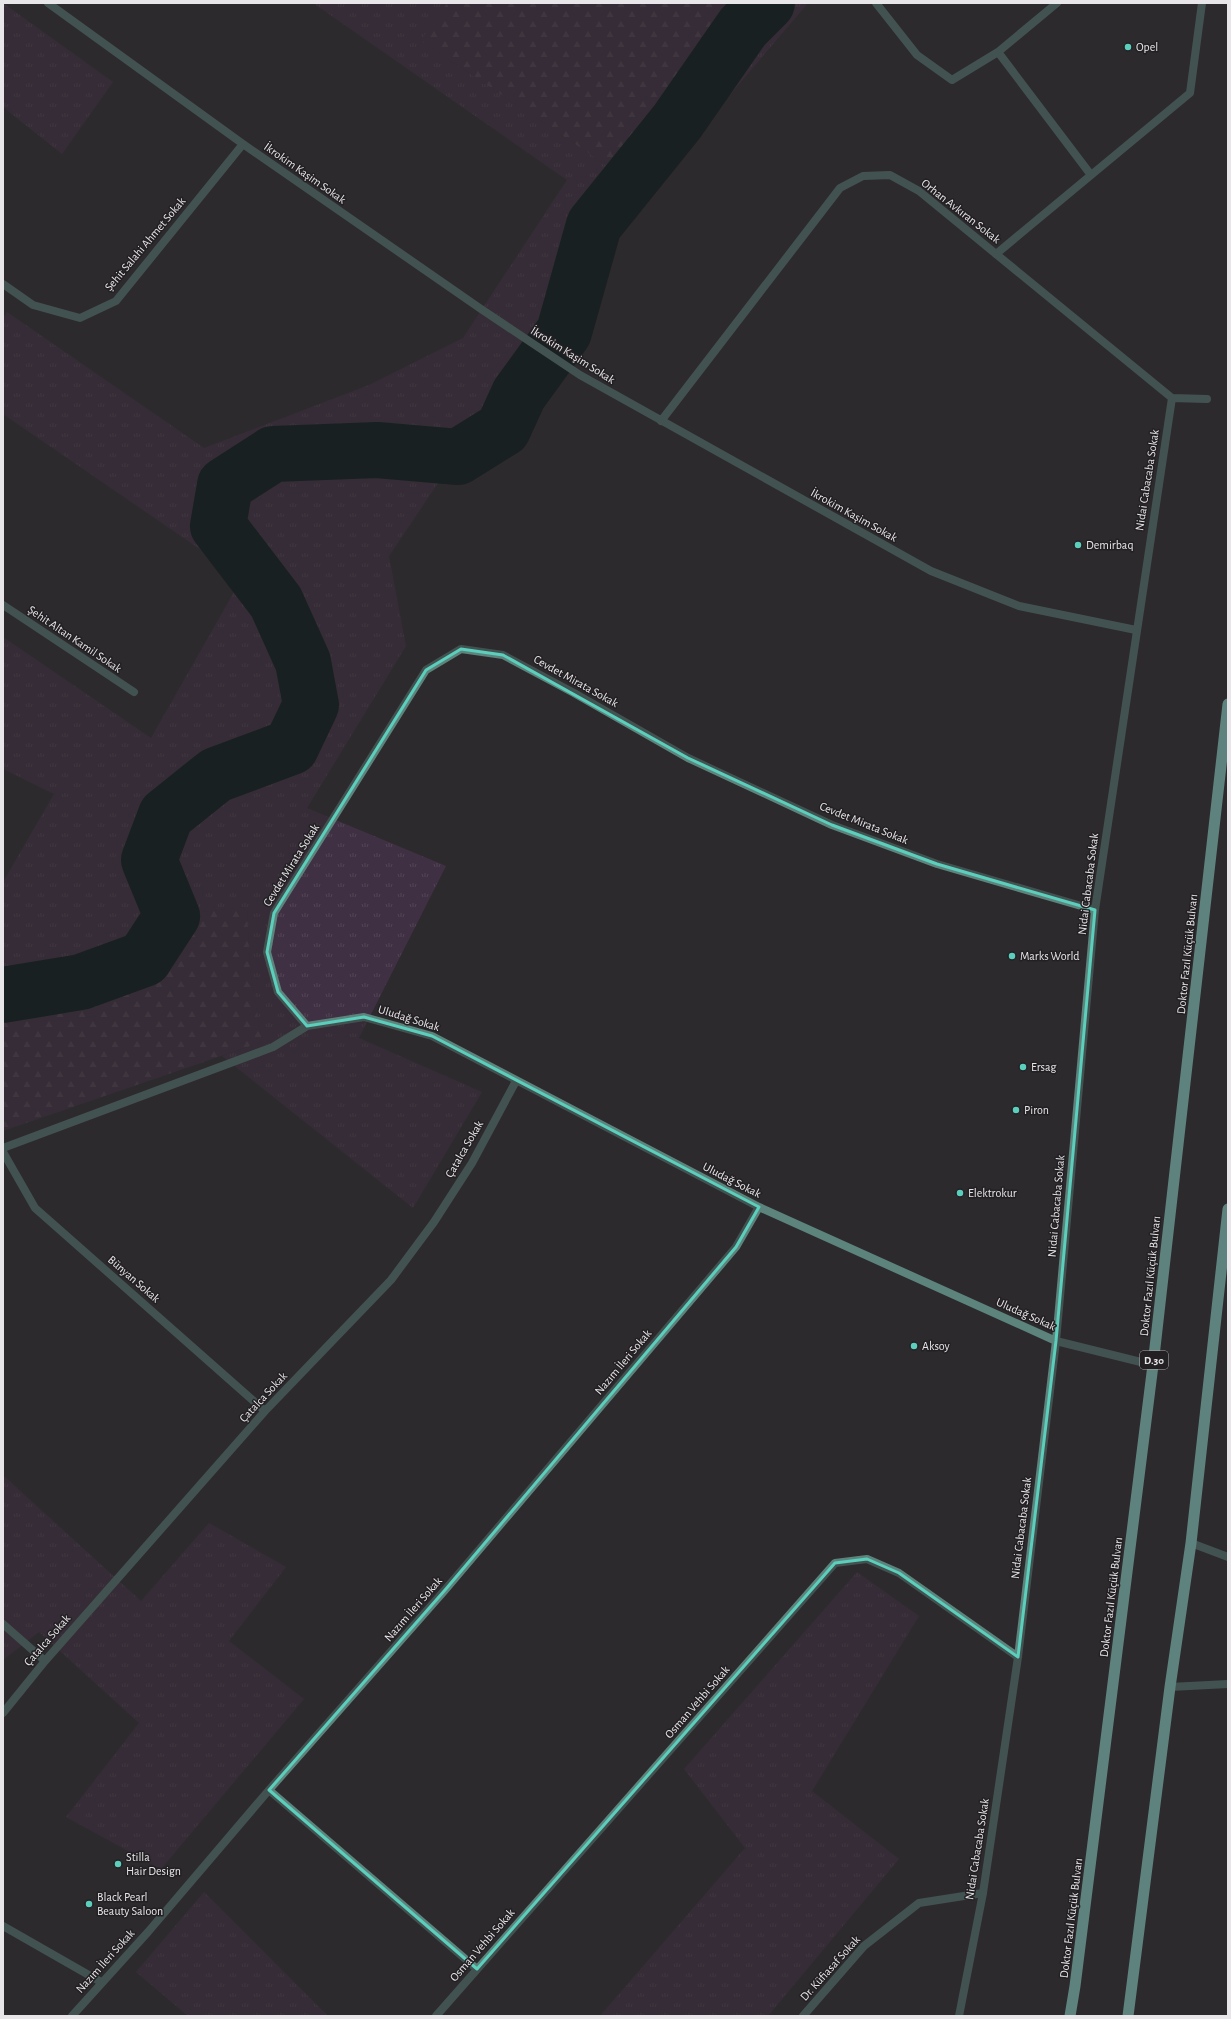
<svg xmlns="http://www.w3.org/2000/svg" width="1231" height="2019" viewBox="0 0 1231 2019" font-family="'Alegreya Sans',sans-serif">
<style>
.grass{fill:url(#grass-tufts)}
.forest{fill:url(#forest-firs)}
.lines{fill:none;stroke-linecap:round;stroke-linejoin:round}
.river{stroke:#001612;stroke-width:56}
.service{stroke:#5c847c;stroke-width:8}
.minor{stroke:#5c847c;stroke-width:8}
.trunk{stroke:#9aeede;stroke-width:11}
.marked{fill:none;stroke:#5bcebc;stroke-width:3;stroke-linejoin:round}
.poi-dot{fill:#5bcebc;stroke:#232024;stroke-width:1.5}
.labels{text-anchor:middle;dominant-baseline:central;stroke-width:3;stroke-linejoin:round;paint-order:stroke}
.shield{fill:#232024;stroke:#adabae;stroke-width:1}
.shield-label{font-size:11px;font-weight:bold;fill:#e8e6e9}
.poi-label{font-size:12px;fill:#e8e6e9;stroke:#232024;text-anchor:start}
.street-label{font-size:12px;fill:#e8e6e9;stroke:#232024}
</style>
<defs>
<pattern id="grass-tufts" width="24" height="20" patternUnits="userSpaceOnUse"><rect width="24" height="20" fill="#3f3043"/><path d="M3 7l-1-3M5 7V3M7 7l1-3M15 17l-1-3M17 17v-4M19 17l1-3" fill="none" stroke="#524455"/></pattern>
<pattern id="forest-firs" width="22" height="20" patternUnits="userSpaceOnUse"><rect width="22" height="20" fill="#3f3043"/><path d="M5 1l3.5 6h-7zM16 11l3.5 6h-7z" fill="#524455"/></pattern>
</defs>
<rect width="100%" height="100%" fill="#2d2a2e"/>
<path class="grass" d="M 3,3 L 113,82 L 62,154 L 3,107 Z
M 313,3 L 447,3 L 421,41 L 611,168 L 741,3 L 808,3 L 693,138 L 601,242 L 575,348 L 508,457 L 446,471 L 389,556 L 406,646 L 307,808 L 446,866 L 359,1038 L 482,1092 L 413,1208 L 222,1056 L 262,1042 L 250,969 L 247,907 L 191,913 L 180,934 L 150,972 L 84,1001 L 3,1013 L 3,882 L 54,794 L 3,769 L 3,637 L 151,738 L 242,578 L 3,414 L 3,318 L 7,312 L 204,448 L 369,385 L 463,338 L 567,180 Z
M 5,1477 L 141,1601 L 209,1523 L 286,1567 L 229,1641 L 304,1699 L 161,1869 L 66,1817 L 139,1723 L 39,1632 L 3,1660 L 3,1480 Z
M 857,1572 L 919,1616 L 812,1791 L 899,1859 L 768,2016 L 600,2016 L 745,1848 L 684,1769 Z
M 204,1892 L 328,2016 L 188,2016 L 136,1972 Z"/>
<path class="forest" d="M 447,3 L 741,3 L 611,168 L 421,41 Z
M 247,907 L 250,969 L 262,1042 L 3,1131 L 3,1013 L 84,1001 L 150,972 L 180,934 L 191,913 Z"/>
<g class="lines">
<path class="river" d="M 3,995 L 81,982 L 144,959 L 172,916 L 149,860 L 166,815 L 216,775 L 291,747 L 311,705 L 303,662 L 276,602 L 218,526 L 225,485 L 273,454 L 377,450 L 458,457 L 503,429 L 519,394 L 564,332 L 594,225 L 677,122 L 743,27 L 767,3"/>
<path class="service" d="M 876,3 L 917,55 L 952,80 L 998,52 L 1057,3
M 998,52 L 1091,175
M 996,254 L 1190,93 L 1202,3
M 1170,1687 L 1228,1684"/>
<path class="minor" d="M 48,3 L 243,144 L 481,309 L 580,375 L 931,571 L 1019,606 L 1136,630
M 3,284 L 33,305 L 80,318 L 116,301 L 243,144
M 1172,398 L 1207,399
M 661,421 L 840,188 L 863,176 L 890,175 L 919,191 L 1172,398
M 3,605 L 134,692
M 307,1026 L 278,992 L 267,952 L 274,913 L 426,670 L 461,649 L 503,655 L 574,693 L 688,758 L 832,825 L 937,864 L 1095,910
M 3,1148 L 273,1047 L 307,1026 L 364,1017 L 432,1036 L 759,1207 L 1056,1341 L 1153,1365
M 3,1152 L 35,1208 L 265,1411
M 1191,1543 L 1228,1557
M 3,1624 L 45,1661
M 3,1713 L 45,1661 L 265,1411 L 391,1280 L 434,1222 L 472,1163 L 516,1081
M 269,1790 L 477,1969
M 3,1926 L 101,1982
M 72,2016 L 148,1932 L 269,1790 L 445,1590 L 736,1247 L 759,1207
M 436,2016 L 835,1563 L 867,1559 L 899,1573 L 1018,1657
M 803,2016 L 864,1946 L 919,1903 L 983,1893
M 959,2016 L 983,1893 L 1018,1657 L 1056,1341 L 1095,910 L 1172,398"/>
<path class="trunk" d="M 1070,2016 L 1075,1986 L 1153,1365 L 1228,704
M 1128,2016 L 1170,1687 L 1191,1543 L 1228,1209"/>
</g>
<path d="M0 0H1231V2019H0ZM 461,649 L 503,655 L 688,758 L 832,825 L 937,864 L 1095,910 L 1056,1341 L 1018,1657 L 899,1573 L 867,1559 L 835,1563 L 477,1969 L 269,1790 L 445,1590 L 736,1247 L 759,1207 L 432,1036 L 364,1017 L 307,1026 L 278,992 L 267,952 L 274,913 L 426,670 Z" fill="#2d2a2e" fill-opacity=".55" fill-rule="evenodd"/>
<path class="marked" d="M 461,649 L 503,655 L 688,758 L 832,825 L 937,864 L 1095,910 L 1056,1341 L 1018,1657 L 899,1573 L 867,1559 L 835,1563 L 477,1969 L 269,1790 L 445,1590 L 736,1247 L 759,1207 L 432,1036 L 364,1017 L 307,1026 L 278,992 L 267,952 L 274,913 L 426,670 Z"/>
<g class="poi-dot">
<circle cx="1128" cy="47" r="4"/>
<circle cx="1078" cy="545" r="4"/>
<circle cx="1012" cy="956" r="4"/>
<circle cx="1023" cy="1067" r="4"/>
<circle cx="1016" cy="1110" r="4"/>
<circle cx="960" cy="1193" r="4"/>
<circle cx="914" cy="1346" r="4"/>
<circle cx="118" cy="1864" r="4"/>
<circle cx="89" cy="1904" r="4"/>
</g>
<g class="labels">
<rect class="shield" x="1140" y="1351" width="28" height="18" rx="3"/>
<g class="shield-label">
<text x="1154" y="1360">D.30</text>
</g>
<g class="poi-label">
<text x="1136" y="47">Opel</text>
<text x="1086" y="545">Demirbaq</text>
<text x="1020" y="956">Marks World</text>
<text x="1031" y="1067">Ersag</text>
<text x="1024" y="1110">Piron</text>
<text x="968" y="1193">Elektrokur</text>
<text x="922" y="1346">Aksoy</text>
<text x="126" y="1857">Stilla<tspan x="126" dy="14">Hair Design</tspan></text>
<text x="97" y="1897">Black Pearl<tspan x="97" dy="14">Beauty Saloon</tspan></text>
</g>
<g class="street-label">
<text transform="translate(305 173) rotate(35)">İkrokim Kaşim Sokak</text>
<text transform="translate(961 211) rotate(38)">Orhan Avkıran Sokak</text>
<text transform="translate(145 244) rotate(-50)">Şehit Salahi Ahmet Sokak</text>
<text transform="translate(573 355) rotate(32)">İkrokim Kaşim Sokak</text>
<text transform="translate(1147 480) rotate(-81)">Nidai Cabacaba Sokak</text>
<text transform="translate(854 515) rotate(29)">İkrokim Kaşim Sokak</text>
<text transform="translate(75 639) rotate(34)">Şehit Altan Kamil Sokak</text>
<text transform="translate(576 681) rotate(29)">Cevdet Mirata Sokak</text>
<text transform="translate(864 823) rotate(22)">Cevdet Mirata Sokak</text>
<text transform="translate(291 865) rotate(-58)">Cevdet Mirata Sokak</text>
<text transform="translate(1088 884) rotate(-83)">Nidai Cabacaba Sokak</text>
<text transform="translate(1187 954) rotate(-84)">Doktor Fazıl Küçük Bulvarı</text>
<text transform="translate(409 1018) rotate(17)">Uludağ Sokak</text>
<text transform="translate(464 1149) rotate(-60)">Çatalca Sokak</text>
<text transform="translate(732 1180) rotate(27)">Uludağ Sokak</text>
<text transform="translate(1056 1206) rotate(-85)">Nidai Cabacaba Sokak</text>
<text transform="translate(1150 1276) rotate(-84)">Doktor Fazıl Küçük Bulvarı</text>
<text transform="translate(134 1279) rotate(41)">Bünyan Sokak</text>
<text transform="translate(1026 1314) rotate(24)">Uludağ Sokak</text>
<text transform="translate(623 1362) rotate(-50)">Nazım İleri Sokak</text>
<text transform="translate(263 1397) rotate(-47)">Çatalca Sokak</text>
<text transform="translate(1021 1528) rotate(-83)">Nidai Cabacaba Sokak</text>
<text transform="translate(1111 1597) rotate(-83)">Doktor Fazıl Küçük Bulvarı</text>
<text transform="translate(413 1609) rotate(-49)">Nazım İleri Sokak</text>
<text transform="translate(47 1640) rotate(-49)">Çatalca Sokak</text>
<text transform="translate(697 1702) rotate(-49)">Osman Vehbi Sokak</text>
<text transform="translate(977 1849) rotate(-81)">Nidai Cabacaba Sokak</text>
<text transform="translate(1071 1918) rotate(-83)">Doktor Fazıl Küçük Bulvarı</text>
<text transform="translate(482 1945) rotate(-49)">Osman Vehbi Sokak</text>
<text transform="translate(105 1961) rotate(-48)">Nazım İleri Sokak</text>
<text transform="translate(830 1968) rotate(-48)">Dr. Küfiasaf Sokak</text>
</g>
</g>
<rect width="1231" height="2019" fill="none" stroke="#e8e6e9" stroke-width="8"/>
</svg>
